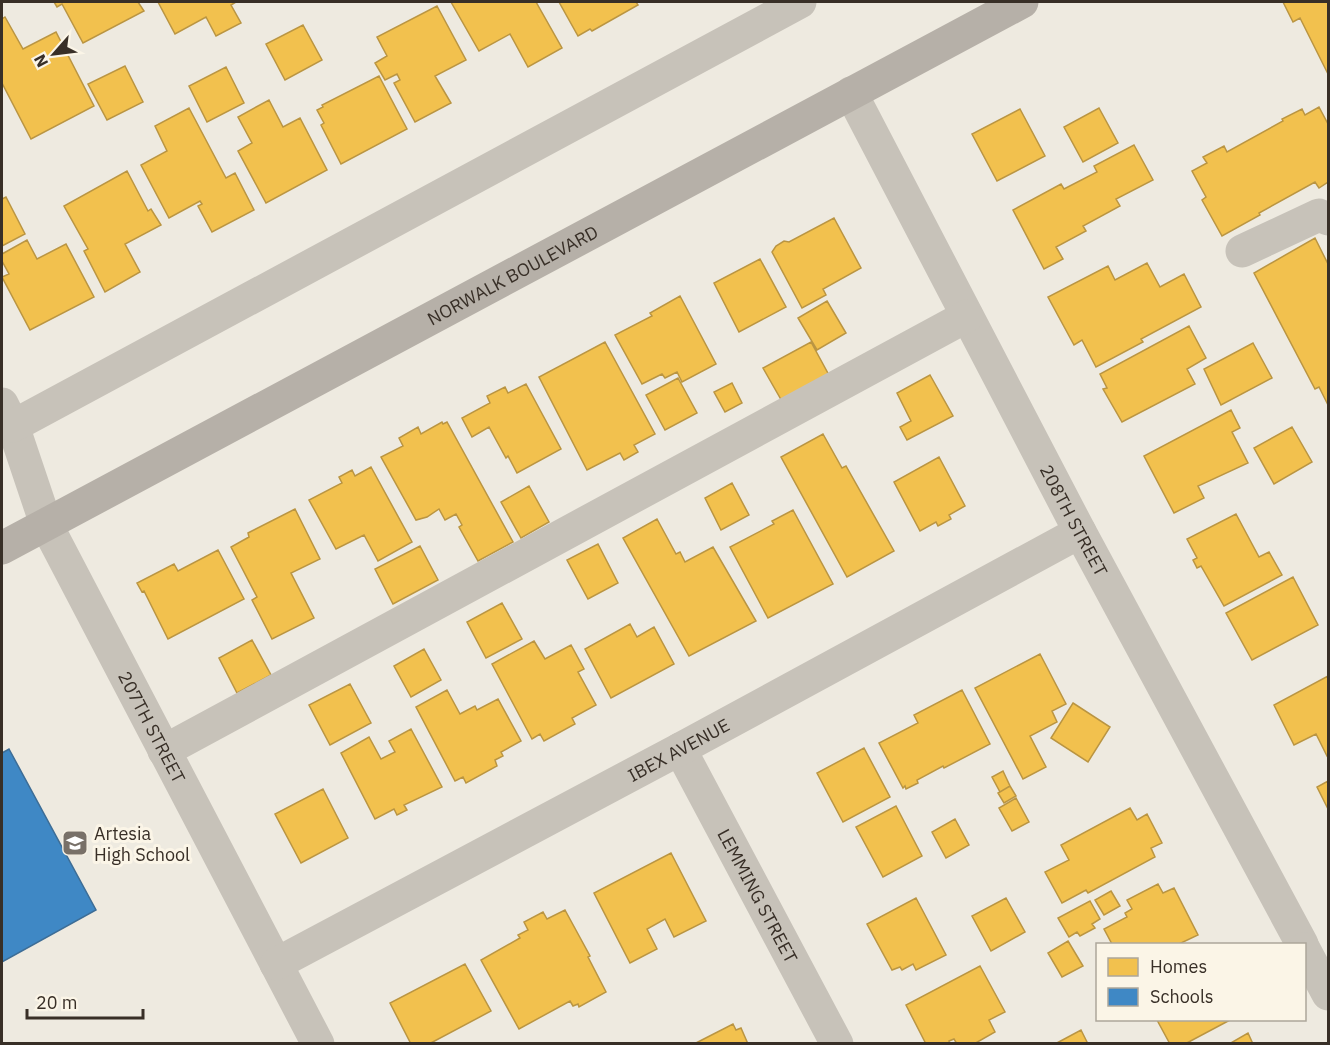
<svg xmlns="http://www.w3.org/2000/svg" width="1330" height="1045" viewBox="0 0 1330 1045" font-family="'IBM Plex Sans',sans-serif">
<style>
.homes{fill:#f2c14e;stroke:#ba9542;stroke-width:1.5}
.schools{fill:#3f88c5;stroke:#3d6d96;stroke-width:1.5}
.lines{fill:none;stroke-linecap:round;stroke-linejoin:round}
.minor{stroke:#c7c2b9;stroke-width:33}
.major{stroke:#b6b0a8;stroke-width:33}
.labels{text-anchor:middle;dominant-baseline:central;stroke-width:6;stroke-linejoin:round;paint-order:stroke}
.street-label{font-size:18px;fill:#382f27;stroke:#fbf5e7}
.poi-label{font-size:18px;fill:#382f27;stroke:#fbf5e7;text-anchor:start}
</style>
<rect width="100%" height="100%" fill="#eeeae0"/>
<path class="homes" d="M 54,2 L 138,2 L 144,11 L 83,43 L 62,4 L 57,7 Z
M 158,2 L 236,2 L 231,5 L 241,23 L 216,36 L 206,17 L 175,34 Z
M 451,2 L 536,2 L 562,48 L 528,67 L 510,34 L 479,51 Z
M 559,2 L 636,2 L 638,5 L 592,31 L 590,29 L 578,36 Z
M 1283,2 L 1328,2 L 1328,74 L 1300,18 L 1293,22 Z
M 437,6 L 466,60 L 435,76 L 451,103 L 415,122 L 394,83 L 400,80 L 397,74 L 385,80 L 375,63 L 387,56 L 377,37 Z
M 5,17 L 23,49 L 56,32 L 94,106 L 31,139 L 2,83 L 2,19 Z
M 303,25 L 322,60 L 285,80 L 266,44 Z
M 125,66 L 143,102 L 107,120 L 88,84 Z
M 226,67 L 244,103 L 207,122 L 189,86 Z
M 379,76 L 407,129 L 341,164 L 321,125 L 324,123 L 317,110 L 323,107 L 322,105 Z
M 269,100 L 283,127 L 300,118 L 327,170 L 266,203 L 238,151 L 252,143 L 238,117 Z
M 1319,107 L 1328,124 L 1328,182 L 1319,188 L 1315,182 L 1259,213 L 1260,215 L 1222,236 L 1202,200 L 1206,197 L 1192,171 L 1207,163 L 1203,157 L 1224,146 L 1227,152 L 1283,121 L 1282,119 L 1302,109 L 1305,115 Z
M 189,108 L 226,178 L 235,173 L 254,210 L 212,232 L 198,206 L 202,204 L 200,201 L 169,218 L 141,165 L 167,151 L 155,126 Z
M 1099,108 L 1118,143 L 1083,162 L 1064,127 Z
M 1020,109 L 1045,156 L 997,181 L 972,134 Z
M 1134,145 L 1153,180 L 1116,199 L 1120,206 L 1083,226 L 1086,231 L 1056,247 L 1063,259 L 1044,269 L 1013,210 L 1061,184 L 1064,189 L 1097,172 L 1094,166 Z
M 127,171 L 148,211 L 151,209 L 161,225 L 125,244 L 140,272 L 105,292 L 84,251 L 88,249 L 64,206 Z
M 6,197 L 25,234 L 2,246 L 2,199 Z
M 834,218 L 861,268 L 823,289 L 826,295 L 802,308 L 772,252 L 776,246 L 784,241 L 789,242 Z
M 1315,238 L 1328,264 L 1328,405 L 1319,387 L 1315,389 L 1254,273 Z
M 27,240 L 37,259 L 66,244 L 94,297 L 30,330 L 2,277 L 9,274 L 2,261 L 2,254 Z
M 760,259 L 786,307 L 739,332 L 714,283 Z
M 1147,263 L 1160,287 L 1184,274 L 1201,307 L 1141,339 L 1143,342 L 1096,367 L 1082,340 L 1074,345 L 1048,297 L 1108,266 L 1115,280 Z
M 680,296 L 716,364 L 682,382 L 677,372 L 665,378 L 662,374 L 642,384 L 615,335 L 652,316 L 650,313 Z
M 827,301 L 846,333 L 817,350 L 798,318 Z
M 1189,326 L 1206,358 L 1187,369 L 1195,384 L 1122,422 L 1103,389 L 1107,388 L 1100,374 Z
M 605,342 L 655,434 L 634,445 L 638,452 L 624,460 L 620,453 L 587,470 L 539,377 Z
M 811,342 L 830,377 L 783,403 L 763,368 Z
M 1253,343 L 1272,378 L 1221,405 L 1204,369 Z
M 930,375 L 953,416 L 907,440 L 900,427 L 911,421 L 897,393 Z
M 678,378 L 697,413 L 665,430 L 646,395 Z
M 732,383 L 742,403 L 725,412 L 714,392 Z
M 526,384 L 561,449 L 517,473 L 508,456 L 506,458 L 489,427 L 472,437 L 462,418 L 490,403 L 487,396 L 505,387 L 508,393 Z
M 1231,410 L 1240,428 L 1232,432 L 1248,463 L 1198,486 L 1204,498 L 1174,513 L 1144,456 Z
M 442,422 L 443,424 L 447,422 L 513,542 L 478,561 L 459,527 L 462,525 L 456,514 L 445,520 L 439,509 L 427,517 L 416,520 L 381,457 L 403,446 L 399,438 L 418,427 L 421,434 Z
M 1292,427 L 1312,462 L 1274,484 L 1254,448 Z
M 823,434 L 842,468 L 846,466 L 894,551 L 847,577 L 781,457 Z
M 939,457 L 965,506 L 949,515 L 951,519 L 938,526 L 936,522 L 920,531 L 894,482 Z
M 371,467 L 412,542 L 378,561 L 364,535 L 336,549 L 309,500 L 342,483 L 339,477 L 352,470 L 355,476 Z
M 732,483 L 749,515 L 721,530 L 705,498 Z
M 529,486 L 549,522 L 521,538 L 501,502 Z
M 295,509 L 320,559 L 291,573 L 314,618 L 272,639 L 252,600 L 257,597 L 231,547 L 249,537 L 248,533 Z
M 793,510 L 833,584 L 768,618 L 730,547 L 774,524 L 772,521 Z
M 1236,514 L 1259,557 L 1269,552 L 1282,575 L 1224,606 L 1201,566 L 1197,568 L 1193,560 L 1197,558 L 1187,539 Z
M 657,519 L 676,554 L 680,552 L 685,562 L 713,547 L 756,621 L 689,656 L 623,538 Z
M 598,544 L 618,583 L 588,599 L 567,560 Z
M 420,546 L 438,580 L 393,604 L 375,569 Z
M 218,550 L 244,599 L 168,639 L 144,591 L 142,592 L 137,583 L 174,564 L 178,571 Z
M 1293,577 L 1318,625 L 1252,660 L 1226,613 Z
M 502,603 L 522,639 L 486,658 L 467,622 Z
M 630,624 L 637,637 L 654,627 L 674,664 L 611,698 L 585,649 Z
M 252,640 L 271,675 L 237,693 L 219,658 Z
M 534,641 L 545,659 L 571,645 L 584,669 L 578,672 L 596,705 L 572,718 L 575,724 L 544,741 L 540,734 L 532,739 L 492,664 Z
M 424,649 L 441,680 L 411,697 L 394,666 Z
M 1040,654 L 1066,704 L 1052,711 L 1057,722 L 1030,736 L 1046,767 L 1023,779 L 975,688 Z
M 1328,676 L 1328,755 L 1327,756 L 1316,734 L 1294,745 L 1274,705 Z
M 350,684 L 371,723 L 330,745 L 309,705 Z
M 447,690 L 460,714 L 475,706 L 477,710 L 498,699 L 521,741 L 501,752 L 503,756 L 495,760 L 497,766 L 466,783 L 463,777 L 455,781 L 416,707 Z
M 962,690 L 990,744 L 944,768 L 943,766 L 917,780 L 918,783 L 906,789 L 905,786 L 903,788 L 879,743 L 918,723 L 914,715 Z
M 1073,703 L 1110,727 L 1088,762 L 1051,738 Z
M 411,729 L 442,787 L 404,805 L 407,810 L 397,815 L 394,809 L 375,819 L 341,753 L 369,737 L 381,759 L 395,752 L 389,741 Z
M 864,748 L 890,797 L 843,822 L 817,773 Z
M 1003,771 L 1010,786 L 1000,792 L 992,777 Z
M 1328,781 L 1328,809 L 1317,787 Z
M 1010,786 L 1016,796 L 1004,803 L 998,793 Z
M 323,789 L 348,838 L 301,863 L 275,814 Z
M 1016,798 L 1029,822 L 1012,831 L 999,808 Z
M 896,806 L 922,856 L 883,877 L 856,827 Z
M 1130,808 L 1137,820 L 1147,814 L 1162,843 L 1151,848 L 1155,857 L 1088,893 L 1086,890 L 1062,903 L 1045,872 L 1069,860 L 1061,845 Z
M 955,819 L 969,845 L 946,858 L 932,832 Z
M 671,853 L 706,921 L 674,937 L 665,919 L 647,929 L 657,949 L 630,963 L 594,893 Z
M 1158,884 L 1163,893 L 1174,888 L 1198,935 L 1179,944 L 1112,944 L 1104,929 L 1127,917 L 1125,913 L 1132,909 L 1127,900 Z
M 1111,891 L 1120,906 L 1104,915 L 1095,900 Z
M 916,898 L 946,955 L 916,970 L 913,964 L 902,970 L 900,967 L 892,970 L 867,924 Z
M 1006,898 L 1025,932 L 991,951 L 972,916 Z
M 1090,901 L 1100,919 L 1092,924 L 1095,928 L 1080,936 L 1077,932 L 1069,937 L 1058,918 Z
M 565,910 L 590,956 L 588,957 L 606,992 L 579,1007 L 578,1004 L 573,1006 L 570,1001 L 519,1029 L 481,960 L 520,938 L 518,935 L 528,930 L 524,922 L 543,912 L 547,919 Z
M 1068,941 L 1083,966 L 1062,977 L 1048,953 Z
M 465,964 L 491,1011 L 429,1044 L 411,1044 L 390,1003 Z
M 980,966 L 1005,1012 L 989,1020 L 995,1032 L 974,1044 L 957,1044 L 954,1039 L 949,1041 L 950,1044 L 926,1044 L 906,1005 Z
M 1157,1020 L 1230,1020 L 1185,1044 L 1170,1044 Z
M 733,1024 L 736,1030 L 741,1028 L 748,1044 L 694,1044 Z
M 1081,1030 L 1088,1044 L 1055,1044 Z
M 1248,1033 L 1253,1044 L 1229,1044 Z"/>
<path class="schools" d="M 9,749 L 96,910 L 2,962 L 2,753 Z"/>
<g class="lines">
<g class="minor">
<path id="s1" d="M 851,93 L 1080,532 L 1302,944"/>
<path d="M 1242,251 L 1319,215 L 1328,219"/>
<path id="s2" d="M 2,404 L 13,426 L 46,524 L 318,1044"/>
<path d="M 13,426 L 800,2"/>
<path id="s3" d="M 680,749 L 837,1044"/>
<path d="M 164,751 L 967,316"/>
<path d="M 1304,949 L 1328,994"/>
<path id="s4" d="M 276,964 L 680,749 L 1080,532"/>
</g>
<path class="major" id="s5" d="M 2,548 L 1022,2"/>
</g>
<defs>
<g id="school-square" transform="scale(1.35)"><rect x="-9" y="-9" width="18" height="18" rx="4" fill="#787068" stroke="#fbf5e7"/><path d="M0-5L7-2L0 1L-7-2ZM-4 1L0 2.5L4 1V4Q0 6-4 4Z" fill="#fff"/></g>
</defs>
<g fill-rule="evenodd">
<use href="#school-square" x="75" y="843"/>
</g>
<g class="labels">
<g class="street-label">
<text stroke="none"><textPath href="#s5" startOffset="579">NORWALK BOULEVARD</textPath></text>
<text stroke="none"><textPath href="#s1" startOffset="482">208TH STREET</textPath></text>
<text stroke="none"><textPath href="#s2" startOffset="357">207TH STREET</textPath></text>
<text stroke="none"><textPath href="#s4" startOffset="456">IBEX AVENUE</textPath></text>
<text stroke="none"><textPath href="#s3" startOffset="166">LEMMING STREET</textPath></text>
</g>
<g class="poi-label">
<text x="94" y="833">Artesia<tspan x="94" dy="21">High School</tspan></text>
</g>
</g>
<rect width="1330" height="1045" fill="none" stroke="#382f27" stroke-width="6"/>
<rect x="1096" y="943" width="210" height="78" fill="#fbf5e7" stroke="#ada69a" stroke-width="1.5"/>
<rect x="1108" y="958" width="30" height="18" fill="#f2c14e" stroke="#ada69a" stroke-width="1.5"/>
<text x="1150" y="973" font-size="18" fill="#382f27">Homes</text>
<rect x="1108" y="988" width="30" height="18" fill="#3f88c5" stroke="#ada69a" stroke-width="1.5"/>
<text x="1150" y="1003" font-size="18" fill="#382f27">Schools</text>
<g transform="translate(54 54) rotate(242)" stroke="#fbf5e7" stroke-width="4.5" paint-order="stroke">
<path d="M0-4.5L10 22L0 15L-10 22Z" fill="#382f27"/>
<text y="-9" font-size="16" font-weight="bold" text-anchor="middle" fill="#382f27">N</text>
</g>
<path d="M27 1009v9h116v-9" fill="none" stroke="#382f27" stroke-width="3"/>
<text x="36" y="1009" font-size="18" fill="#382f27" stroke="#fbf5e7" stroke-width="4.5" paint-order="stroke">20 m</text>
</svg>
